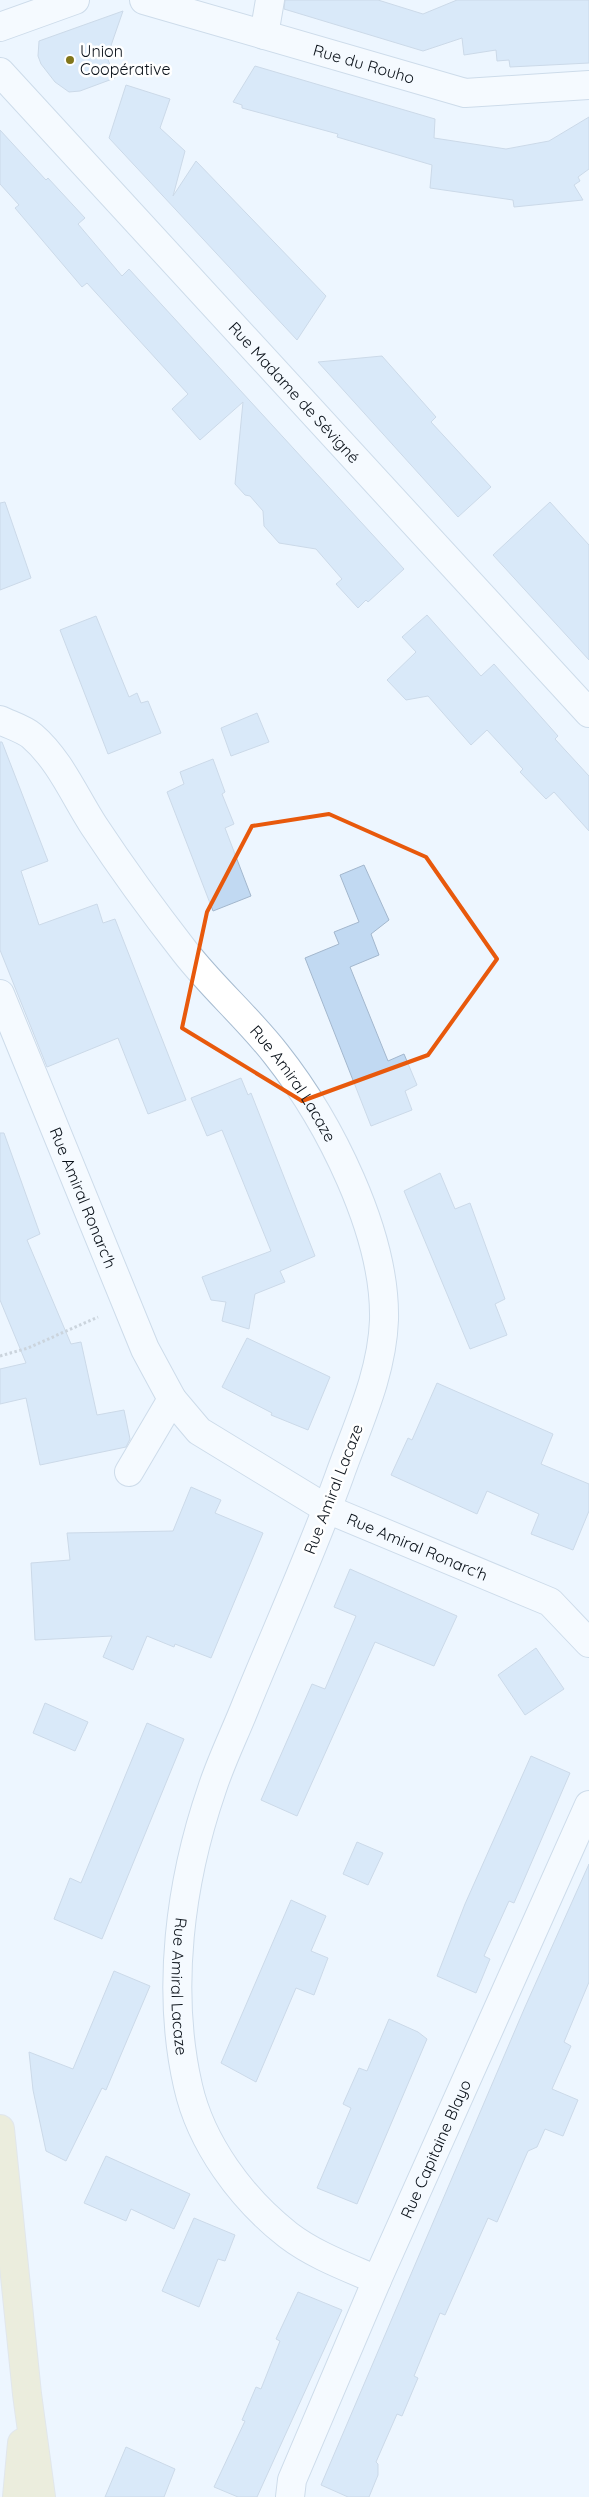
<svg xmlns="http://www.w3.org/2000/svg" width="589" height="2497" viewBox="0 0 589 2497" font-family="Quicksand,sans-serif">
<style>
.building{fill:#c1d9f2;stroke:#a3b7cd}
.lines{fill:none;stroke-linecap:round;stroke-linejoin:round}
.minor-casing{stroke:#a7bcd1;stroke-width:30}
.major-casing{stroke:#d3d4d5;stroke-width:30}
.path{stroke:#a2abb3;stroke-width:3;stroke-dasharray:2.5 2.5;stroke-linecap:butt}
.minor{stroke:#fff;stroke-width:28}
.major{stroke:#e8e2b3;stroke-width:28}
.marked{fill:none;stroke:#e8590c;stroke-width:4;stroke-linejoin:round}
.poi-dot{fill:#82761a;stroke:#fff;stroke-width:2}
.labels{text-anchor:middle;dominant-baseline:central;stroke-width:5;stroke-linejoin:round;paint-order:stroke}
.poi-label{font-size:16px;fill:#091018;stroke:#fff;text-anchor:start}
.street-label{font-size:16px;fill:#091018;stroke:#fff}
</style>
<rect width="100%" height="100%" fill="#edf6ff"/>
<path class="building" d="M 285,0 L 378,0 L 423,14 L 457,0 L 589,0 L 589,63 L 510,67 L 509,60 L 497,61 L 496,50 L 464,55 L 462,38 L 423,51 L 284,9 Z
M 123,11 L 107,57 L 115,78 L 80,91 L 69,92 L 55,82 L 41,64 L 38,56 L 39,41 Z
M 255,66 L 435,119 L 434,138 L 506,149 L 549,141 L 589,117 L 589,169 L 578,177 L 580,181 L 574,185 L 583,200 L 514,207 L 513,200 L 430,188 L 432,165 L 337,137 L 338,134 L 242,108 L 242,105 L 233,102 Z
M 126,85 L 170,99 L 160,128 L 185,151 L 173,196 L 196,161 L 326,296 L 297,340 L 109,138 Z
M 0,130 L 46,180 L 48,178 L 85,218 L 78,224 L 122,276 L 129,269 L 404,569 L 368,602 L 366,600 L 358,608 L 336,584 L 342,579 L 316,549 L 279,543 L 264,526 L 263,511 L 250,496 L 245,495 L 235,484 L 243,402 L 200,440 L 172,409 L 188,394 L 87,283 L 82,287 L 15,208 L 19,205 L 0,184 Z
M 382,356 L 436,417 L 431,422 L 491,487 L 458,517 L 318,362 Z
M 5,502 L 31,578 L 0,590 L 0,503 Z
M 550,502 L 589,545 L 589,660 L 493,555 Z
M 427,615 L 481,676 L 494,664 L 558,736 L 555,739 L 589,776 L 589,831 L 554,792 L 546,799 L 520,772 L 523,769 L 487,730 L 471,745 L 428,696 L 406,700 L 387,680 L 416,652 L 402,637 Z
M 96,616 L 129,697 L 137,693 L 141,703 L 148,701 L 161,733 L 108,754 L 60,630 Z
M 257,713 L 269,742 L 231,756 L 221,728 Z
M 0,742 L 2,742 L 48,861 L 21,871 L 39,925 L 97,904 L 103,923 L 115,919 L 186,1100 L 148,1114 L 118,1038 L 47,1067 L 0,950 Z
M 213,759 L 225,792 L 222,794 L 234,824 L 225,828 L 251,896 L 213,911 L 167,792 L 184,784 L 180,772 Z
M 364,865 L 389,920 L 371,934 L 379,955 L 350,967 L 388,1061 L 404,1054 L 417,1085 L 405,1091 L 412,1110 L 371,1126 L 305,958 L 339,944 L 334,932 L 359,922 L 340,875 Z
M 241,1078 L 248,1095 L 251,1093 L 315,1256 L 280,1271 L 285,1282 L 255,1294 L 249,1329 L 222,1321 L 226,1302 L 211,1300 L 202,1277 L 271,1251 L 222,1130 L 207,1136 L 191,1098 Z
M 0,1133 L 4,1133 L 40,1234 L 27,1240 L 71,1344 L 81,1342 L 97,1415 L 124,1410 L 130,1439 L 126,1447 L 40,1465 L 26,1398 L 0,1404 L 0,1369 L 26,1363 L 0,1300 Z
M 440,1173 L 455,1209 L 470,1203 L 505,1299 L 495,1304 L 507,1335 L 470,1349 L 404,1191 Z
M 247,1338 L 330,1377 L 308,1430 L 271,1415 L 272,1413 L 222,1387 Z
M 437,1383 L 553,1434 L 541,1464 L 589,1484 L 589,1511 L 573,1550 L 531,1534 L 539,1514 L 487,1491 L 477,1514 L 391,1475 L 408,1438 L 412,1440 Z
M 191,1487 L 221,1500 L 215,1513 L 263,1533 L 211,1658 L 175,1644 L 174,1647 L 147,1636 L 133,1670 L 103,1657 L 112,1636 L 35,1640 L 31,1563 L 70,1560 L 67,1533 L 173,1531 Z
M 350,1569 L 457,1616 L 434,1666 L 375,1642 L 297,1816 L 261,1800 L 312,1684 L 325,1689 L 356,1616 L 334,1607 Z
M 536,1648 L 564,1689 L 525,1715 L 498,1675 Z
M 45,1703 L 88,1722 L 75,1751 L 33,1733 Z
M 147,1723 L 184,1739 L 102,1939 L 54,1919 L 70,1878 L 81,1883 Z
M 531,1756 L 570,1773 L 514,1903 L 509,1901 L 484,1956 L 490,1959 L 476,1993 L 437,1976 L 465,1904 Z
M 357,1842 L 383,1853 L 368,1885 L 343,1874 Z
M 589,1864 L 589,1982 L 564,2042 L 571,2046 L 552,2089 L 578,2100 L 563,2136 L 545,2129 L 537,2147 L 528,2151 L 497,2222 L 488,2218 L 445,2315 L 440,2313 L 414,2376 L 418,2378 L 402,2416 L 397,2414 L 376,2462 L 378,2464 L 378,2475 L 369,2497 L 348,2497 L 321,2485 L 525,2007 Z
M 291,1900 L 326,1916 L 311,1951 L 328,1958 L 314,1995 L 296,1988 L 256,2082 L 221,2063 Z
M 114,1971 L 150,1986 L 106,2090 L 102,2088 L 66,2161 L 46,2151 L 33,2090 L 29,2052 L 73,2069 Z
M 389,2019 L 418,2032 L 427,2039 L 357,2204 L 317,2188 L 351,2108 L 343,2104 L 359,2068 L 367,2071 Z
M 106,2156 L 190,2194 L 174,2229 L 131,2209 L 126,2221 L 84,2203 Z
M 194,2218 L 235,2235 L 225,2261 L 218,2259 L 199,2307 L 162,2291 Z
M 298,2292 L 342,2310 L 257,2497 L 238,2497 L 214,2487 L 245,2421 L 242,2420 L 256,2387 L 261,2389 L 280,2341 L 276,2339 Z
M 126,2447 L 175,2469 L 164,2497 L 105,2497 Z"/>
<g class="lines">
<g class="minor-casing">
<g id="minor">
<path id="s1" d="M 144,0 L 465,93 L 589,85"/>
<path d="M 0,27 L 75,0"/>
<path d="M 264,35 L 270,0"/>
<path id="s2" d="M 0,72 L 589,713"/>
<path id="s3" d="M 0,720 C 10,725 24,729 32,736 C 60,760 75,797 94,826 C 123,870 153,911 185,952 C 213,988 248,1018 276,1054 C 329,1121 386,1233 384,1320 C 382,1375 357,1426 339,1477 C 311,1554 277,1629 246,1705 C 235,1733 221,1761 212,1789 C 180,1882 166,1990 188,2086 C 201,2144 242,2199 288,2235 C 314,2255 347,2267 377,2280"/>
<path id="s4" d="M 0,994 L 145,1349 L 172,1399 L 199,1431 L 327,1509 L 550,1602 L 589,1643"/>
<path d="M 129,1472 L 172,1399"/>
<path id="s5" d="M 290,2497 L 292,2480 L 377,2280 L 589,1805"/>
</g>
</g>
<g class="major-casing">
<path id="major" d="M 0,2129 L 27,2394 L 41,2497
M 17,2497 L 22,2443"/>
</g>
<path class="path" d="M 0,1356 L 28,1348 L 98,1317"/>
<use href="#minor" class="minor"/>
<use href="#major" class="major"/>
</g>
<path d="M0 0H589V2497H0ZM 329,814 L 426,857 L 497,959 L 428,1055 L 302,1101 L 182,1028 L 207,912 L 252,826 Z" fill="#edf6ff" fill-opacity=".55" fill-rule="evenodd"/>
<path class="marked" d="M 329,814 L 426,857 L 497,959 L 428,1055 L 302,1101 L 182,1028 L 207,912 L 252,826 Z"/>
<circle class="poi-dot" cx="70" cy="60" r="5"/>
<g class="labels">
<g class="poi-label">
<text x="80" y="51">Union<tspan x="80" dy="18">Coopérative</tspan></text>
</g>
<g class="street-label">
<text stroke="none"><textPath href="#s1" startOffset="229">Rue du Rouho</textPath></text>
<text stroke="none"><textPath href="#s2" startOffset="435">Rue Madame de Sévigné</textPath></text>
<text stroke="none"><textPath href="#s3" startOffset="472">Rue Amiral Lacaze</textPath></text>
<text stroke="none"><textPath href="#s4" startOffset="220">Rue Amiral Ronarc'h</textPath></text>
<text transform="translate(333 1489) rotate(-69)">Rue Amiral Lacaze</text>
<text stroke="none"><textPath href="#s4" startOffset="730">Rue Amiral Ronarc'h</textPath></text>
<text stroke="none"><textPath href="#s3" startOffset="1432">Rue Amiral Lacaze</textPath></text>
<text stroke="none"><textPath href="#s5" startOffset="378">Rue Capitaine Blayo</textPath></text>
</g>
</g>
</svg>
